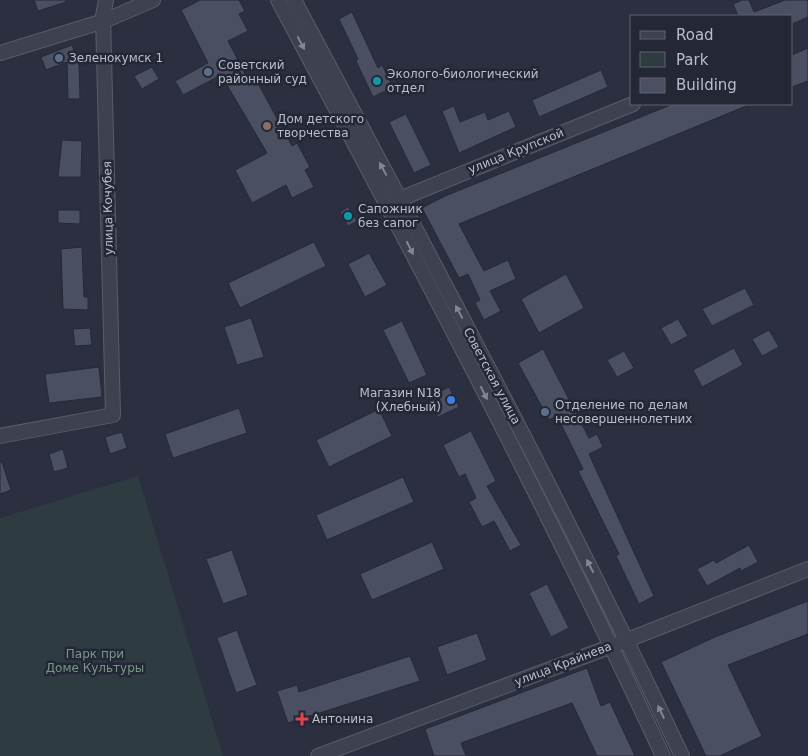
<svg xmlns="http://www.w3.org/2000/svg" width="808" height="756" viewBox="0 0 808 756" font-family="'DejaVu Sans',sans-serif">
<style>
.green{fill:#2e3c42}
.building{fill:#4a4f61;stroke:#252937}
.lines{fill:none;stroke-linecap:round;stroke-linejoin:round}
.minor-casing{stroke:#595d6a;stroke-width:16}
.minor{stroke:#3e4250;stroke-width:14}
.oneway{fill:#838693}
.service-dot{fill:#5c6f8a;stroke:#232736;stroke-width:2}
.culture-dot{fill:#0f9aa8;stroke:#232736;stroke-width:2}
.education-dot{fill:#8d6e63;stroke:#232736;stroke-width:2}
.shop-dot{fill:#3f7fe0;stroke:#232736;stroke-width:2}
.health-dot{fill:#e0444e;stroke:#232736;stroke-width:2}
.labels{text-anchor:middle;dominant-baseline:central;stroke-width:5;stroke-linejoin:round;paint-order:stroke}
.poi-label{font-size:12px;fill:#bbbeca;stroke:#232736;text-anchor:start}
.street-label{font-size:12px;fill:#bbbeca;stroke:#232736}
.park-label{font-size:12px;fill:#769885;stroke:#232736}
</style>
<rect width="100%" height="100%" fill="#2b2f40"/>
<path class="green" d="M 138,476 L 223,756 L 0,756 L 0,518 Z"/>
<path class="building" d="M 34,0 L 66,0 L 66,2 L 38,11 Z
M 200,0 L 239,0 L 245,11 L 239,14 L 248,31 L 228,41 L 247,77 L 253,74 L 292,146 L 297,143 L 310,167 L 305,170 L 314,187 L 292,198 L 286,185 L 252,203 L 235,170 L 267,153 L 221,75 L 183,95 L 175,81 L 208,63 L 181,10 Z
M 742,0 L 749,0 L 754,12 L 785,0 L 808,0 L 808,17 L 792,24 L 792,16 L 738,16 L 733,4 Z
M 352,12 L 378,68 L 382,65 L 393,87 L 373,97 L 356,61 L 358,59 L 339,19 Z
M 72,45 L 79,64 L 80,99 L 68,99 L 67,62 L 46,70 L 41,57 Z
M 808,48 L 808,81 L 792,87 L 792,55 Z
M 152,67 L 159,79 L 142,89 L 134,76 Z
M 601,70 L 608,87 L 539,117 L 532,100 Z
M 673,104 L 751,104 L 459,224 L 484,271 L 508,260 L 516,279 L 490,291 L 501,311 L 484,320 L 475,303 L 480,300 L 468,274 L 459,278 L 422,208 L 445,196 Z
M 454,106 L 460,122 L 485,112 L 488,120 L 509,111 L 516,127 L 459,153 L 442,111 Z
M 406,114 L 431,165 L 414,173 L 389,122 Z
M 62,140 L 82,141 L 81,177 L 58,177 Z
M 348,207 L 357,221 L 348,226 L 340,212 Z
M 58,210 L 80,210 L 80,224 L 58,223 Z
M 314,242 L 326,266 L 240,308 L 228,283 Z
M 82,247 L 84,297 L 88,297 L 88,310 L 63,309 L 61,249 Z
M 369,253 L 387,285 L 365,297 L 348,264 Z
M 566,274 L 584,308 L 539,333 L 521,299 Z
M 745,288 L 754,305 L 712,326 L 702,309 Z
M 251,318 L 264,357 L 237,365 L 224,327 Z
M 678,319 L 688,336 L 671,345 L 661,328 Z
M 402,321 L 427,375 L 409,383 L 383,330 Z
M 90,328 L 92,345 L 75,346 L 73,329 Z
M 769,330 L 779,347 L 762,356 L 752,339 Z
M 734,348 L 743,365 L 702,387 L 693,370 Z
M 543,349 L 589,438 L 597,434 L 603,447 L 589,454 L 654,596 L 639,604 L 616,556 L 619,554 L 578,471 L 583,469 L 557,416 L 549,420 L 518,363 Z
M 624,351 L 634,368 L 617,377 L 607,360 Z
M 99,367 L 102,397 L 49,403 L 45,374 Z
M 449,387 L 459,407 L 438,417 L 428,398 Z
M 239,408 L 247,433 L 173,458 L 165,434 Z
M 379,409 L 392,436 L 329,467 L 316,440 Z
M 471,431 L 496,481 L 487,486 L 521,545 L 510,551 L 494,521 L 482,527 L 469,502 L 476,498 L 465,474 L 459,477 L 443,445 Z
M 122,432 L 127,448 L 110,454 L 105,437 Z
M 63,449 L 68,468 L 54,472 L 49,454 Z
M 0,462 L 2,462 L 11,490 L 0,494 Z
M 403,477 L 414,502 L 327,540 L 316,515 Z
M 432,542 L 444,569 L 372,600 L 360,574 Z
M 749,545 L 758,562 L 741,571 L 740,568 L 707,586 L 697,569 L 714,560 L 716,563 Z
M 232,550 L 248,595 L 223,604 L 206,559 Z
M 547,584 L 569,628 L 551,637 L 529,593 Z
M 808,601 L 808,634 L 728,665 L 762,736 L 720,756 L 706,756 L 661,662 L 715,637 Z
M 237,630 L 257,685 L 236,693 L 217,638 Z
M 477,633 L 487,660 L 447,675 L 437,647 Z
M 410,656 L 420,681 L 288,723 L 277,691 L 297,685 L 299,692 Z
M 587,668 L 601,706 L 610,702 L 635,756 L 597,756 L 572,703 L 461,743 L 466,756 L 434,756 L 425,729 Z"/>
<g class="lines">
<g class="minor-casing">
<path id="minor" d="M 278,0 C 411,249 544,500 663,756
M 294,0 C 427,250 561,500 682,756
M 0,53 L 104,21 L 153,0
M 400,199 L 633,104
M 0,436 L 113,415 L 103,16 L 106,0
M 318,756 L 612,646 L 808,569"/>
</g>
<use href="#minor" class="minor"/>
</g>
<defs><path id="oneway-solid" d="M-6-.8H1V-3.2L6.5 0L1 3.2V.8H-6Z" transform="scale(1.25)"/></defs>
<g class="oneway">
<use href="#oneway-solid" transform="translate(301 43) rotate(62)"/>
<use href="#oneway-solid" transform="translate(383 169) rotate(-118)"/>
<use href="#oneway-solid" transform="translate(410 248) rotate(63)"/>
<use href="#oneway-solid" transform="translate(459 312) rotate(-118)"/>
<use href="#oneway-solid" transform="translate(484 393) rotate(63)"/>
<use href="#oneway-solid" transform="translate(590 566) rotate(-117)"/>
<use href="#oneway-solid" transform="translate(661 712) rotate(-115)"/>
</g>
<g class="service-dot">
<circle cx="59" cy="58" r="5"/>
<circle cx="208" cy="72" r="5"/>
<circle cx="545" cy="412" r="5"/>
</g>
<g class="culture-dot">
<circle cx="377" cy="81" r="5"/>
<circle cx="348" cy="216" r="5"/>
</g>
<circle class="education-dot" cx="267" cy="126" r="5"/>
<circle class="shop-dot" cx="451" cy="400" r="5"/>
<path class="health-dot" d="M299.5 711.5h5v5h5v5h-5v5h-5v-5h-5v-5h5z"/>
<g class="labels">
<g class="poi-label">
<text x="69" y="58">Зеленокумск 1</text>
<text x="218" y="65">Советский<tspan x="218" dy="14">районный суд</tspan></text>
<text x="387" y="74">Эколого-биологический<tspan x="387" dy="14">отдел</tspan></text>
<text x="277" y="119">Дом детского<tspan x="277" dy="14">творчества</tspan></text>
<text x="358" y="209">Сапожник<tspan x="358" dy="14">без сапог</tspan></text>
<text x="441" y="393" text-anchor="end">Магазин N18<tspan x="441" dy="14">(Хлебный)</tspan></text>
<text x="555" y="405">Отделение по делам<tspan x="555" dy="14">несовершеннолетних</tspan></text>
<text x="312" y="719">Антонина</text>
</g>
<g class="street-label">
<text transform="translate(516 151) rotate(-22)">улица Крупской</text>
<text transform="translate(108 208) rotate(-91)">улица Кочубея</text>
<text transform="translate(492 376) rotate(62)">Советская улица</text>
<text transform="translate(563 664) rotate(-21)">улица Крайнева</text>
</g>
<g class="park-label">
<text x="95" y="654">Парк при<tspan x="95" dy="14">Доме Культуры</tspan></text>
</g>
</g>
<rect x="630" y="15" width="162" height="90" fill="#232736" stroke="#606371"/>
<rect x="640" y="31" width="25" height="8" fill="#3e4250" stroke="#606371"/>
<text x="676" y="40" font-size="15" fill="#bbbeca">Road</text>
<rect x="640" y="52" width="25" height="15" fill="#2e3c42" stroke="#606371"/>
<text x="676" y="65" font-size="15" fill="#bbbeca">Park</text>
<rect x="640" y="78" width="25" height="15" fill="#4a4f61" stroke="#606371"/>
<text x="676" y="90" font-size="15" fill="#bbbeca">Building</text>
</svg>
